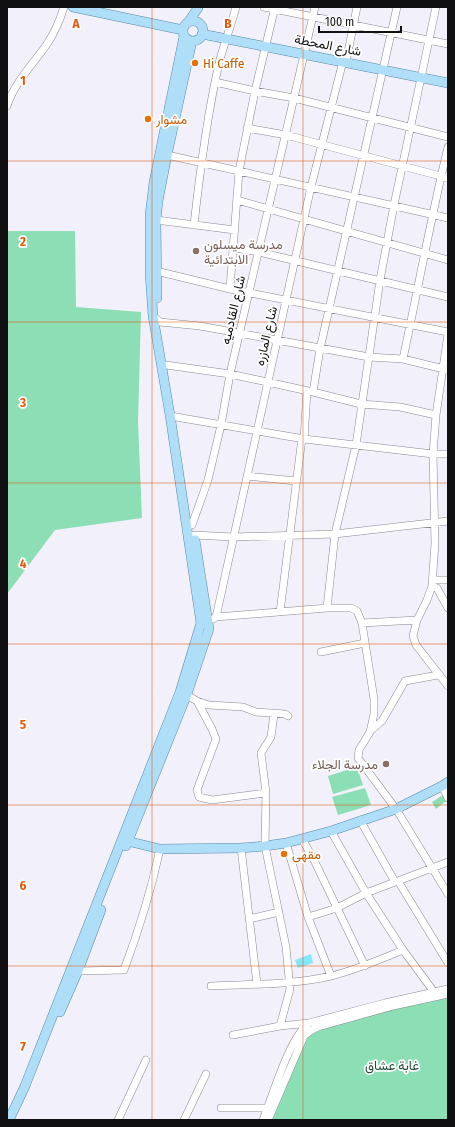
<svg xmlns="http://www.w3.org/2000/svg" width="455" height="1127" viewBox="0 0 455 1127" font-family="'Fira Sans Condensed',Vazirmatn,sans-serif">
<style>
.green{fill:#8cdeb5}
.water{fill:#83e8fc}
.lines{fill:none;stroke-linecap:round;stroke-linejoin:round}
.minor-casing{stroke:#898790;stroke-width:8}
.major-casing{stroke:#5588a5;stroke-width:10}
.minor{stroke:#fff;stroke-width:7}
.major{stroke:#afdff8;stroke-width:9}
.grid{fill:none;stroke:#e8590c;stroke-width:1;stroke-opacity:0.55}
.food-dot{fill:#e8710a;stroke:#fff;stroke-width:1.5}
.education-dot{fill:#8d6e63;stroke:#fff;stroke-width:1.5}
.labels{text-anchor:middle;dominant-baseline:central;stroke-width:3.5;stroke-linejoin:round;paint-order:stroke}
.street-label{font-size:13px;fill:#101013;stroke:#fff}
.food-label{font-size:13px;fill:#c56008;stroke:#fff;text-anchor:start}
.education-label{font-size:13px;fill:#785e54;stroke:#fff;text-anchor:start}
.park-label{font-size:13px;fill:#204c38;stroke:#fff}
.grid-label{font-size:13px;text-anchor:middle;font-weight:bold;fill:#e8590c;stroke:#fff;stroke-width:3.5;stroke-linejoin:round;paint-order:stroke}
</style>
<rect width="100%" height="100%" fill="#f2f0fa"/>
<path class="green" d="M 7,229 L 8,231 L 75,231 L 76,307 L 141,312 L 138,422 L 142,518 L 55,530 L 7,594 Z
M 357,767 L 363,785 L 333,794 L 328,776 Z
M 365,788 L 371,805 L 338,815 L 332,797 Z
M 443,795 L 446,801 L 436,809 L 432,802 Z
M 448,995 L 448,1120 L 272,1120 L 309,1032 L 386,1009 Z"/>
<path class="water" d="M 311,954 L 313,963 L 298,968 L 295,960 Z"/>
<g class="lines">
<g class="minor-casing">
<path id="minor" d="M 264,7 L 448,44
M 346,62 L 357,7
M 215,82 L 255,91 L 294,98 L 448,137
M 7,106 C 14,83 34,63 47,44 C 55,32 60,20 64,7
M 247,128 L 286,135 L 448,178
M 167,155 L 448,218
M 237,200 L 448,260
M 156,220 L 235,230
M 194,225 C 200,170 207,116 219,63 C 224,44 231,26 236,7
M 234,248 L 259,252 L 448,297
M 156,271 L 230,289 L 448,332
M 230,289 L 239,171 L 255,91 L 275,7
M 153,316 L 160,322 L 200,326 L 369,357 L 403,359 L 448,370
M 448,334 L 436,415 L 433,454 L 435,543 L 432,586 L 427,600 L 417,620 L 413,636 L 416,645 L 448,686
M 403,359 C 418,289 431,217 448,147
M 166,365 L 230,374 L 313,392 L 361,404 L 400,407 L 436,415
M 313,392 L 320,349 L 397,7
M 170,415 L 176,417 L 304,439 L 433,454 L 448,454
M 304,439 L 307,391
M 247,476 L 296,481
M 186,526 L 192,525 L 208,480 L 221,425 L 230,374 L 315,7
M 194,535 L 233,537 L 335,534 L 448,521
M 432,580 L 448,580
M 432,586 L 437,588 L 448,608
M 327,608 L 335,534 L 356,445 L 380,280 L 394,205 L 436,7
M 280,612 L 302,438
M 216,617 L 311,187 L 343,61
M 213,619 L 216,617 L 327,608 L 351,608 L 357,611 L 362,623 L 417,620
M 362,623 L 374,699 L 374,714 L 370,732 L 359,750 L 358,758 L 396,809 L 448,894
M 321,652 L 365,643
M 183,693 L 197,701 L 209,705 L 243,707 L 256,712 L 285,714 L 288,716
M 197,701 L 212,729 L 216,739 L 197,790 L 199,797 L 212,800 L 266,793
M 274,714 L 271,737 L 261,753 L 266,793 L 265,846 L 286,947 L 290,989 L 280,1026 L 309,1023
M 370,731 L 382,721 L 405,681 L 438,675
M 442,786 L 448,798
M 360,820 L 395,882
M 331,831 L 366,893 L 403,950 L 434,992
M 302,839 L 313,858 L 365,966
M 286,843 L 308,917
M 241,848 L 257,984
M 398,881 L 448,963
M 249,919 L 279,912
M 78,971 L 124,970 C 139,930 151,891 160,849
M 331,976 L 308,917 L 337,908 L 366,893 L 448,862
M 211,986 C 251,984 292,985 331,976 C 356,970 379,960 403,950
M 233,1035 L 280,1026
M 221,1108 L 268,1108
M 118,1120 L 146,1060
M 184,1120 L 206,1074
M 263,1120 C 273,1095 289,1038 309,1023 L 385,1003 L 448,989
M 268,1120 L 304,1036 L 310,1031 L 318,1027 L 393,1006 L 448,994"/>
</g>
<g class="major-casing">
<path id="major" d="M 73,7 L 183,30
M 189,21 L 198,8
M183 31a10 10 0 1 1 20 0a10 10 0 1 1-20 0Z
M 202,34 L 448,83
M 157,298 L 156,220 L 158,201 L 167,155 L 192,41
M 123,840 L 160,849 L 241,848 L 265,846 L 286,843 L 331,831 L 396,809 L 442,786 L 448,782
M 126,846 L 187,694 L 209,629 L 195,540
M 60,1012 L 78,971 L 101,910
M 9,1120 L 25,1086 L 180,692 L 201,623 L 170,415 L 153,316 L 150,274 L 150,215 L 154,182 L 184,36"/>
</g>
<use href="#minor" class="minor"/>
<use href="#major" class="major"/>
</g>
<path class="grid" d="M 152,7 L 152,1120M 303,7 L 303,1120M 7,161 L 448,161M 7,322 L 448,322M 7,483 L 448,483M 7,644 L 448,644M 7,805 L 448,805M 7,966 L 448,966"/>
<g class="food-dot">
<circle cx="195" cy="63" r="4"/>
<circle cx="148" cy="119" r="4"/>
<circle cx="284" cy="854" r="4"/>
</g>
<g class="education-dot">
<circle cx="196" cy="251" r="4"/>
<circle cx="386" cy="764" r="4"/>
</g>
<g class="labels">
<g class="street-label">
<text transform="translate(328 45) rotate(11)">شارع المحطة</text>
<text transform="translate(233 310) rotate(-77)">شارع القادميه</text>
<text transform="translate(266 336) rotate(-77)">شارع المازره</text>
</g>
<g class="food-label">
<text x="203" y="63">Hi Caffe</text>
<text x="156" y="119">مشوار</text>
<text x="292" y="854">مقهى</text>
</g>
<g class="education-label">
<text x="204" y="244">مدرسة ميسلون<tspan x="204" dy="15">الابتدائية</tspan></text>
<text x="378" y="764" text-anchor="end">مدرسة الجلاء</text>
</g>
<g class="park-label">
<text x="392" y="1065">غابة عشاق</text>
</g>
</g>
<g class="grid-label">
<text x="76" y="28">A</text>
<text x="228" y="28">B</text>
<text x="23" y="85">1</text>
<text x="23" y="246">2</text>
<text x="23" y="407">3</text>
<text x="23" y="568">4</text>
<text x="23" y="729">5</text>
<text x="23" y="890">6</text>
<text x="23" y="1051">7</text>
</g>
<rect width="455" height="1127" fill="none" stroke="#101013" stroke-width="16"/>
<path d="M319 26v6h82v-6" fill="none" stroke="#101013" stroke-width="2"/>
<text x="325" y="26" font-size="12" fill="#101013" stroke="#ffffff" stroke-width="3" paint-order="stroke">100 m</text>
</svg>
